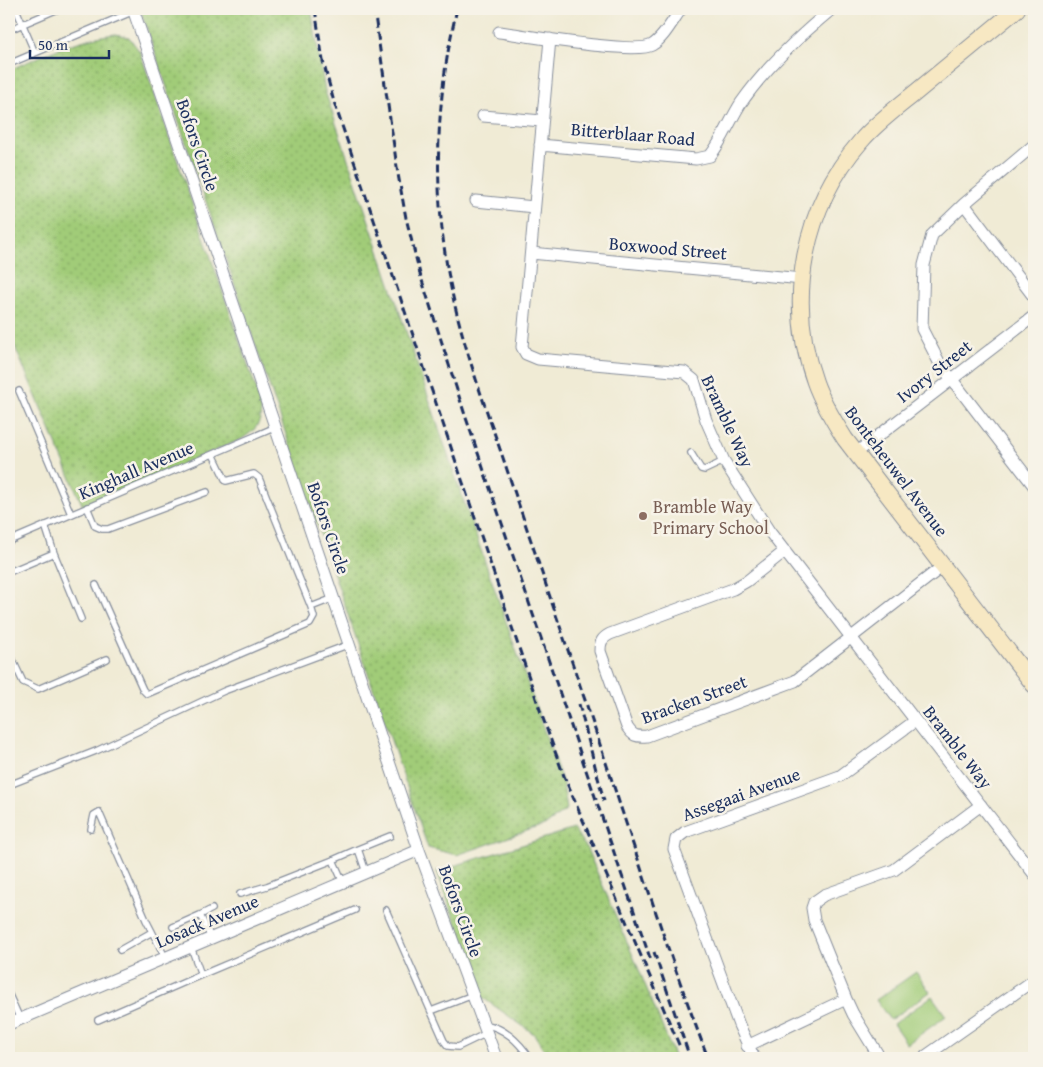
<svg xmlns="http://www.w3.org/2000/svg" width="1043" height="1067" viewBox="0 0 1043 1067" font-family="'Gentium Book Plus',serif">
<style>
.grass{fill:url(#grass-dots);stroke:#5e7e6b}
.park{fill:#a1cc78;stroke:#5e7e6b}
.lines{fill:none;stroke-linecap:round;stroke-linejoin:round}
.lane-casing{stroke:#868d9a;stroke-width:8}
.street-casing{stroke:#868d9a;stroke-width:13}
.secondary-casing{stroke:#868d9a;stroke-width:18}
.lane{stroke:#fff;stroke-width:5.5}
.street{stroke:#fff;stroke-width:11}
.secondary{stroke:#f7e8c3;stroke-width:16}
.rail{stroke:#1b2f5e;stroke-width:3;stroke-dasharray:8 4;stroke-linecap:butt}
.education-dot{fill:#8d6e63;stroke:#f7f3e8;stroke-width:2}
.labels{text-anchor:middle;dominant-baseline:central;stroke-width:5;stroke-linejoin:round;paint-order:stroke}
.street-label{font-size:18px;fill:#1b2f5e;stroke:#f7f3e8}
.education-label{font-size:18px;fill:#785e54;stroke:#f7f3e8;text-anchor:start}
</style>
<defs>
<pattern id="grass-dots" width="8" height="8" patternUnits="userSpaceOnUse" patternTransform="scale(1.25)"><rect width="8" height="8" fill="#a1cc78"/><path d="M2 2h.1M6 6h.1" fill="none" stroke="#82a666" stroke-width="1.8" stroke-linecap="round"/></pattern>
</defs>
<rect width="100%" height="100%" fill="#f7f3e8"/>
<filter id="ink" filterUnits="userSpaceOnUse"><feTurbulence type="fractalNoise" baseFrequency=".02" numOctaves="2"/><feDisplacementMap in="SourceGraphic" scale="10" xChannelSelector="R" yChannelSelector="G"/><feConvolveMatrix kernelMatrix="1 2 1 2 8 2 1 2 1" color-interpolation-filters="sRGB"/></filter>
<filter id="wash" filterUnits="userSpaceOnUse"><feTurbulence type="fractalNoise" baseFrequency=".0096" numOctaves="4" result="noise"/><feDisplacementMap in="SourceGraphic" scale="20" xChannelSelector="R" yChannelSelector="G"/><feGaussianBlur stdDeviation="1.12" result="paint"/><feColorMatrix in="noise" values="0 0 0 0 0 0 0 0 0 0 0 0 0 0 0 0 0 1.4 0 .05"/><feComposite in="paint" operator="in"/></filter>
<g filter="url(#wash)">
<rect width="100%" height="100%" fill="#f0ebd5"/>
<path class="grass" d="M 140,9 L 311,9 L 325,91 L 455,476 L 563,784 L 567,809 L 547,824 L 457,855 L 428,848 Z
M 116,34 L 129,37 L 140,52 L 259,397 C 263,420 261,427 240,440 L 83,507 L 9,333 L 9,70 C 44,55 78,38 116,34 Z
M 574,829 L 587,849 L 640,972 L 675,1058 L 549,1058 L 534,1034 L 483,998 L 437,871 Z"/>
<path class="park" d="M 916,972 L 930,992 L 890,1020 L 876,1000 Z
M 932,996 L 946,1016 L 907,1044 L 893,1024 Z"/>
</g>
<g filter="url(#ink)">
<g class="lines">
<g class="lane-casing">
<path id="lane" d="M 16,9 L 35,53
M 9,30 L 58,9
M 9,64 L 134,11
M 19,391 L 71,514
M 691,453 L 701,469 L 705,470 L 724,461
M 87,507 L 95,526 L 102,529 L 108,529 L 207,492
M 45,525 L 54,553 L 81,619
M 9,541 L 276,427
M 9,572 L 54,553
M 96,585 L 143,690 L 147,694 L 310,624 L 314,617 L 311,607 L 259,478 L 254,474 L 226,481 L 213,454
M 311,607 L 334,598
M 9,652 L 23,682 L 38,689 L 107,659
M 9,785 L 96,751 L 224,691 L 350,644
M 91,829 L 94,815 L 99,812 L 146,920 L 165,957
M 358,849 L 390,836
M 343,882 L 333,860 L 358,849 L 366,872
M 240,894 L 267,886 L 333,860
M 386,910 L 444,1041 L 448,1046 L 458,1047 L 487,1033
M 200,915 L 212,909
M 173,927 L 200,915 L 211,938
M 120,950 L 152,932
M 201,975 L 355,910
M 9,995 L 20,1019
M 431,1011 L 473,995
M 98,1020 L 201,975 L 191,947
M 484,1024 C 505,1028 518,1041 530,1058"/>
</g>
<g class="street-casing">
<path id="street" d="M 133,9 L 419,850 L 496,1058
M 499,32 C 524,35 636,55 652,45 C 664,38 673,20 681,9
M 550,39 L 522,347 L 526,354 L 538,359 L 684,372 L 694,380 L 706,420 L 724,461 L 769,531 L 1034,874
M 483,116 L 542,121
M 540,145 L 696,159 L 710,156 C 723,140 730,120 741,103 C 766,67 798,37 832,9
M 1034,145 L 964,204 L 932,235 L 924,265 L 922,329 L 940,364 L 1034,486
M 476,201 L 534,207
M 964,204 L 1034,297
M 531,253 L 802,279
M 856,453 L 1034,316
M 785,551 L 747,581 L 733,589 L 610,634 C 602,638 600,642 600,651 L 627,727 C 633,736 636,737 647,736 L 795,681 L 943,566
M 9,1024 L 419,850
M 747,1046 L 846,999
M 754,1058 L 739,1025 L 674,849 L 676,839 L 685,832 L 840,776 L 915,721
M 880,1058 L 853,1014 L 846,999 L 814,920 L 812,908 L 814,902 L 824,895 L 894,870 L 981,805
M 923,1058 L 1034,980"/>
</g>
<g class="secondary-casing">
<path id="secondary" d="M 1017,9 C 985,35 953,62 921,88 C 901,105 878,121 861,141 C 804,206 785,300 815,382 C 822,402 833,420 845,439 L 1034,685"/>
</g>
<use href="#lane" class="lane"/>
<use href="#street" class="street"/>
<use href="#secondary" class="secondary"/>
<path class="rail" d="M 315,9 L 323,61 L 334,102 L 541,713 L 564,776 L 680,1047
M 374,9 L 398,174 L 406,218 L 420,274 L 464,412 L 651,961
M 457,9 C 437,91 433,176 446,260 C 456,326 480,392 502,455 C 526,526 550,597 574,668 C 619,798 659,930 708,1058
M 579,704 L 604,801
M 654,952 L 690,1058"/>
</g>
</g>
<circle class="education-dot" cx="643" cy="516" r="5"/>
<g class="labels">
<g class="street-label">
<text transform="translate(633 134) rotate(5)">Bitterblaar Road</text>
<text transform="translate(198 145) rotate(71)">Bofors Circle</text>
<text transform="translate(668 248) rotate(5)">Boxwood Street</text>
<text transform="translate(934 371) rotate(-38)">Ivory Street</text>
<text transform="translate(728 421) rotate(65)">Bramble Way</text>
<text transform="translate(136 470) rotate(-23)">Kinghall Avenue</text>
<text transform="translate(897 471) rotate(53)">Bonteheuwel Avenue</text>
<text transform="translate(329 528) rotate(71)">Bofors Circle</text>
<text transform="translate(694 699) rotate(-20)">Bracken Street</text>
<text transform="translate(958 747) rotate(52)">Bramble Way</text>
<text transform="translate(741 794) rotate(-20)">Assegaai Avenue</text>
<text transform="translate(461 911) rotate(70)">Bofors Circle</text>
<text transform="translate(207 921) rotate(-23)">Losack Avenue</text>
</g>
<g class="education-label">
<text x="653" y="506">Bramble Way<tspan x="653" dy="21">Primary School</tspan></text>
</g>
</g>
<rect width="1043" height="1067" fill="none" stroke="#f7f3e8" stroke-width="30"/>
<path d="M30 50v8h79v-8" fill="none" stroke="#1b2f5e" stroke-width="2.5"/>
<text x="38" y="50" font-size="15" fill="#1b2f5e" stroke="#f7f3e8" stroke-width="4" paint-order="stroke">50 m</text>
</svg>
